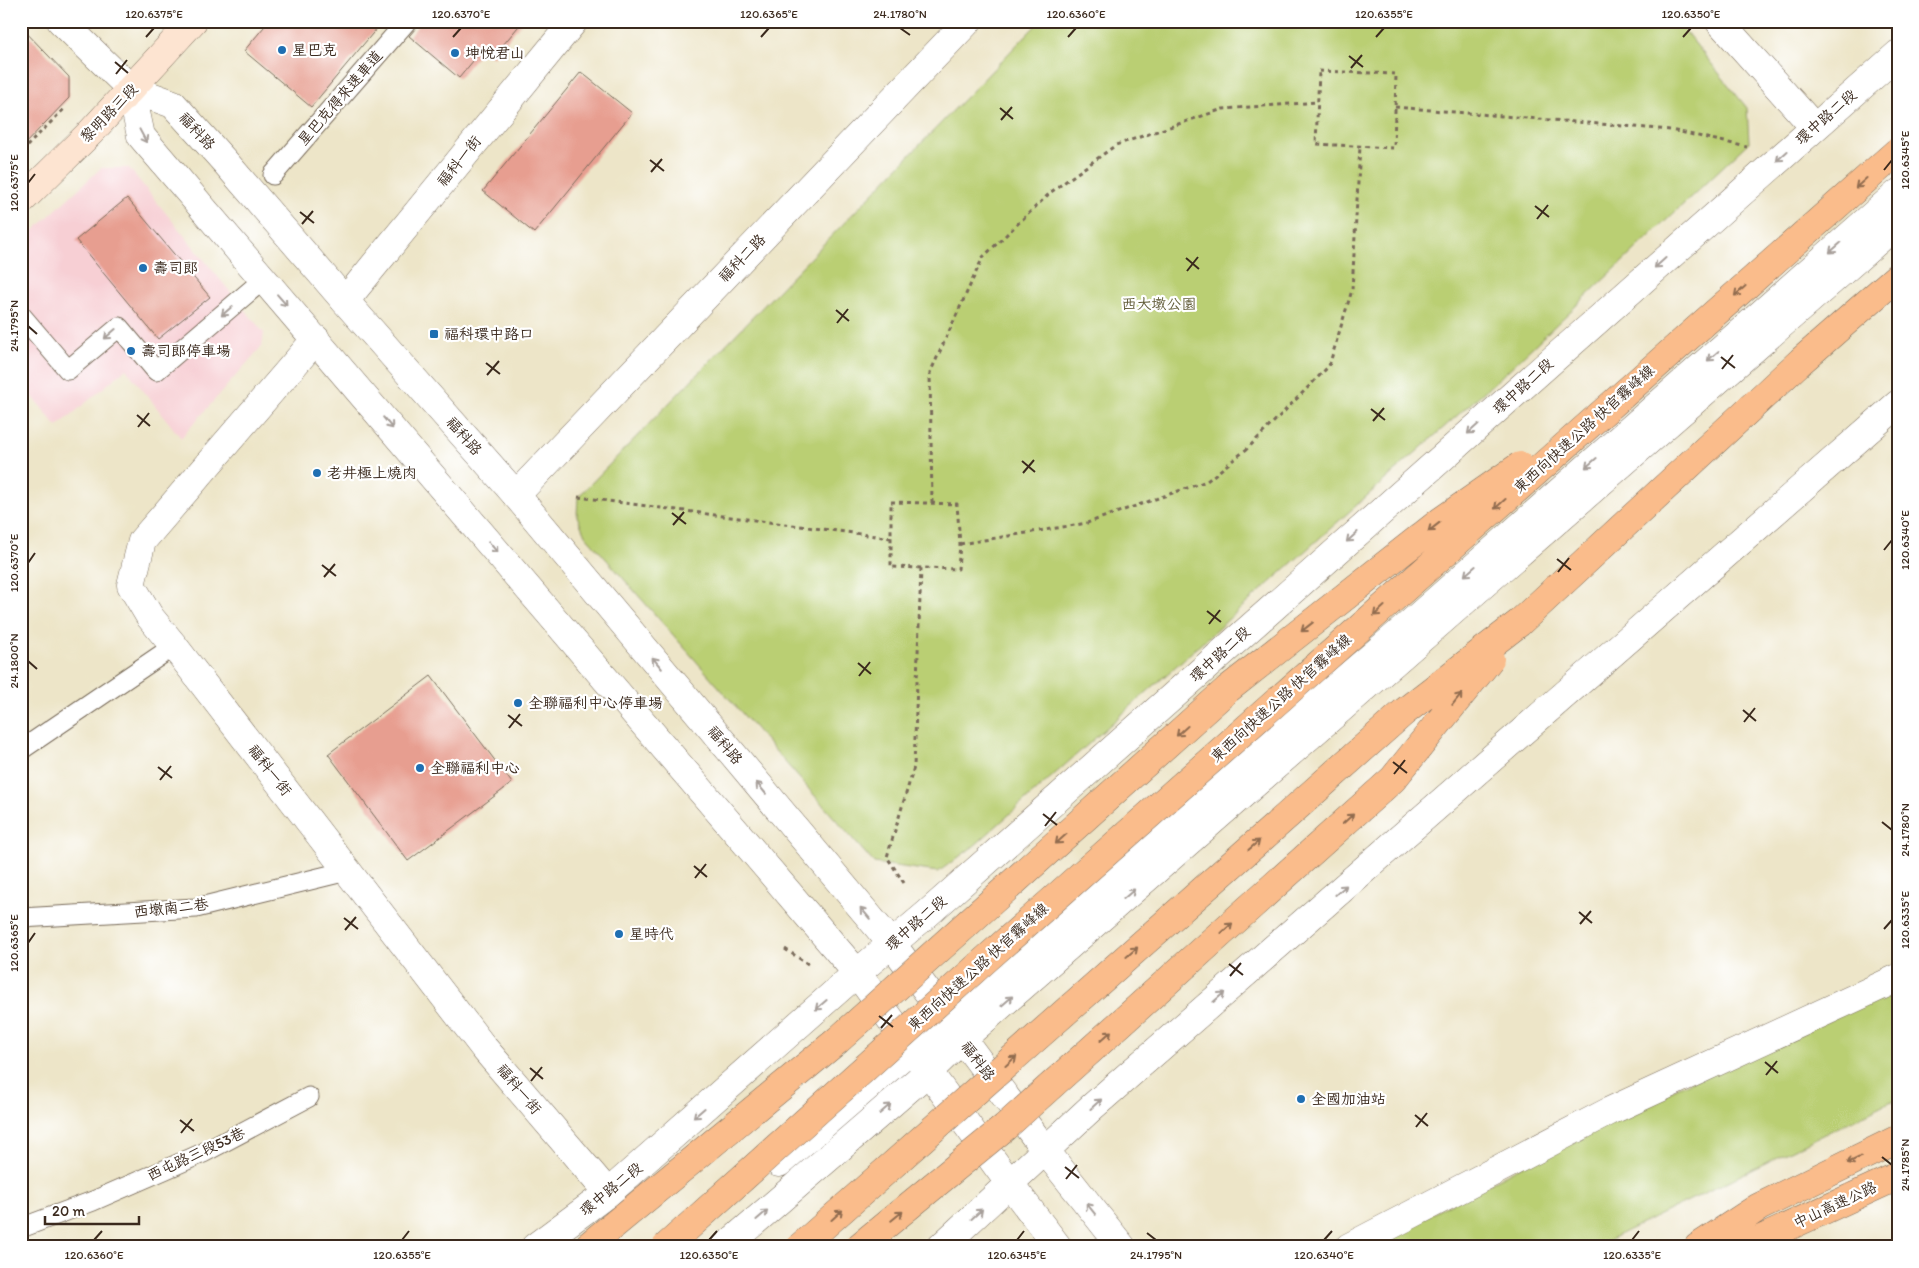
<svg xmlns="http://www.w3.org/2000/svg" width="1919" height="1268" viewBox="0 0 1919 1268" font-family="Itim,'LXGW WenKai TC',sans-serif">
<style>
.built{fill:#f7cfd4}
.green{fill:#bacf73;stroke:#7a7c48}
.building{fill:#e79e90}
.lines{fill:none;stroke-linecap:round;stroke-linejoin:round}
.service-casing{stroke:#796b5a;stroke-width:21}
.minor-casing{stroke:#796b5a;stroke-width:29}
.tertiary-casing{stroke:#796b5a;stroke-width:29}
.secondary-casing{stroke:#796b5a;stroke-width:29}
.motorway-casing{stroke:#796b5a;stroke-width:29}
.path{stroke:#796b5a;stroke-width:3;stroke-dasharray:4 4;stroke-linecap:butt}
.service{stroke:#fff;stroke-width:19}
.minor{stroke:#fff;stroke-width:28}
.tertiary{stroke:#fff;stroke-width:28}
.secondary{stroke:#fde4d1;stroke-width:28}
.motorway{stroke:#fabc8b;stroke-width:28}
.trunk-bridge-casing{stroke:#796b5a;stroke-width:29;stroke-linecap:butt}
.trunk-bridge{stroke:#fabc8b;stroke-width:28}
.oneway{stroke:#a79f9a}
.oneway2{stroke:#916c4f}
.ticks{fill:none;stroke:#3b2a1e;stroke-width:2}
.poi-dot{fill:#1f6fb2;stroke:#fff;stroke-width:2}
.labels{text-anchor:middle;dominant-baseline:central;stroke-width:4.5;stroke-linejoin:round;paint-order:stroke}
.poi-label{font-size:15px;fill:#3b2a1e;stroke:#fff;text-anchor:start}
.street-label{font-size:15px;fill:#3b2a1e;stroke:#fff}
.park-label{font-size:15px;fill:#615c38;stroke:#fff}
.neatline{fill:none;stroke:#3b2a1e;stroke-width:2}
.ticks-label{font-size:12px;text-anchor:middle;fill:#3b2a1e}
</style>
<rect width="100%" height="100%" fill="#fff"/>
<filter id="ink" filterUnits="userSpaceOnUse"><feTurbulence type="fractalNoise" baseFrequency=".02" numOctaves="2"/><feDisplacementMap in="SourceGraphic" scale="10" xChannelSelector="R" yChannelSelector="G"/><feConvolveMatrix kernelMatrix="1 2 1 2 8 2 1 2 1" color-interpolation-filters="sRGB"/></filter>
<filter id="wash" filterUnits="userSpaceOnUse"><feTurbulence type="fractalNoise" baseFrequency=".0096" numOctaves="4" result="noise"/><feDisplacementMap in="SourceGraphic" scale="20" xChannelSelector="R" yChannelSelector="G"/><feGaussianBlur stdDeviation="1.12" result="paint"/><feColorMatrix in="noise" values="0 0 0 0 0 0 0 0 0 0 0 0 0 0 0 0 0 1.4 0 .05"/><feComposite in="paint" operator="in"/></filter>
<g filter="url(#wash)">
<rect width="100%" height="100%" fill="#ede5c8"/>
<path class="built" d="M 101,168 L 129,168 L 264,333 L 262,346 L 181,438 L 126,369 L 57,427 L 21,382 L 21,242 Z"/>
<path class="green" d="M 1040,21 L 1677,21 L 1747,108 L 1749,142 L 1505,373 L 974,846 L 938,872 L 874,863 L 585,535 L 577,516 L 578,497 Z
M 1898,987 L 1898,1098 L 1594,1247 L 1369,1247 L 1622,1113 Z"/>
<g id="blocks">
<path class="building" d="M 269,21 L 383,21 L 311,107 L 244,51 Z
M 418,21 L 523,21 L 493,57 L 483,49 L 459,78 L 409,36 L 416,28 Z
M 21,27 L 69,77 L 69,98 L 21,148 Z
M 581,72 L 632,113 L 534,233 L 483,191 Z
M 127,198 L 210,297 L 158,339 L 76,240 Z
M 431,676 L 512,783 L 408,861 L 328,754 Z"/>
</g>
</g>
<g filter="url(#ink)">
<use href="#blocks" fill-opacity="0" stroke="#796b5a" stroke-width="1"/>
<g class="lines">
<g class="service-casing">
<path id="service" d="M 273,175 L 407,21
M 21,315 L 68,370 L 119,327 L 156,371 L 264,279
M 21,750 L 174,646
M 21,918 L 196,908 L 347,871
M 21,1228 L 93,1201 L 203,1153 L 309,1097"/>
</g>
<g class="minor-casing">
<path id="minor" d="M 61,21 L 131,89
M 1719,21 L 1814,127
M 345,301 L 574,21
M 316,339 L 142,541 L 131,585 L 150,617 L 174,646 L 484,1048 L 608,1193
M 516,495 L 968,21
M 1349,1247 L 1610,1111 L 1898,978"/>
</g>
<g class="tertiary-casing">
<path id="tertiary" d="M 131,89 L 173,104 L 226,163 L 345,301 L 516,495 L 892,944 L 1045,1150 L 1122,1247
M 131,89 L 141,136 L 857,973 L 1010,1184 L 1058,1247
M 779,1163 L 911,1049 L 945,1018 L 1404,629 L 1898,193
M 535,1247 L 608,1193 L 857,973 L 927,914 L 1898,54
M 725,1247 L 929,1071 L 962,1039 L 1898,223
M 941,1247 L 1092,1107 L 1898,404"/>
</g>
<g class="secondary-casing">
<path id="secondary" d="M 21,201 L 91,132 L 193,21"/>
</g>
<g class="motorway-casing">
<path id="motorway" d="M 1698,1247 L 1759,1207 L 1898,1139
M 1744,1247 L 1898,1176"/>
</g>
<path class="path" d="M 1319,71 L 1396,74 L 1394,148 L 1316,144 Z
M 1395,107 L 1671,130 L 1747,147
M 21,152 L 66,107
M 578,497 L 891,538
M 891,502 L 957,504 L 960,544 L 958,569 L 891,567 Z
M 932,503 L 930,373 L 983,257 L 1051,192 L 1116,145 L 1223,109 L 1318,102
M 960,544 L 1087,523 L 1207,481 L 1248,448 L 1329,366 L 1352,290 L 1360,146
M 904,883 L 887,857 L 914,767 L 921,568
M 785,949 L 808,964"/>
<use href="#service" class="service"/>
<use href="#minor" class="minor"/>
<use href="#tertiary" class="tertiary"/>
<use href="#secondary" class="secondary"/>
<use href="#motorway" class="motorway"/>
<g class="trunk-bridge-casing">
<path id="trunk-bridge" d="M 587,1247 L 838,1040 L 1228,689 L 1441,521 L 1520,466
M 666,1247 L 983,962 L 1898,151
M 800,1247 L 1404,712 L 1519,623 L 1801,361 L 1898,276
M 859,1247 L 1005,1127 L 1393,779 L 1490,659"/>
</g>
<use href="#trunk-bridge" class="trunk-bridge"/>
</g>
<defs><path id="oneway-shaft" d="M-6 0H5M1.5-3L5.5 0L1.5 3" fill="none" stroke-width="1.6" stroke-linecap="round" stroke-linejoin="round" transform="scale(1.25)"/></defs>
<g class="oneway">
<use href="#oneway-shaft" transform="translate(143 136) rotate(62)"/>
<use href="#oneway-shaft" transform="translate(1782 156) rotate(138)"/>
<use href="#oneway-shaft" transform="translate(1835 248) rotate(139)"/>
<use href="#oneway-shaft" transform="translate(1660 263) rotate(138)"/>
<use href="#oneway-shaft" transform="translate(282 300) rotate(49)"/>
<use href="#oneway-shaft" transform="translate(227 311) rotate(139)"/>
<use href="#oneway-shaft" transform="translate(110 334) rotate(139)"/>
<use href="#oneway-shaft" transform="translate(1713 356) rotate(139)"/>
<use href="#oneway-shaft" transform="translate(388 423) rotate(50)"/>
<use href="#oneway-shaft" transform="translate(1473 429) rotate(138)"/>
<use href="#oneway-shaft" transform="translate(1591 463) rotate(139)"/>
<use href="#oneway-shaft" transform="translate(1352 537) rotate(138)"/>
<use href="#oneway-shaft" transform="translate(493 547) rotate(50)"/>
<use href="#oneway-shaft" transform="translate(1470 571) rotate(139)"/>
<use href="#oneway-shaft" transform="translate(657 663) rotate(-130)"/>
<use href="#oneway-shaft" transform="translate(761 788) rotate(-130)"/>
<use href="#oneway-shaft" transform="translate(1341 890) rotate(-41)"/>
<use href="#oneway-shaft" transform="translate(1129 894) rotate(-41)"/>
<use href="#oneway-shaft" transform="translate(865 913) rotate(-130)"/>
<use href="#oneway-shaft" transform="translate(1219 997) rotate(-41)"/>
<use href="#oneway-shaft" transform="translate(1007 1001) rotate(-41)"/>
<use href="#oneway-shaft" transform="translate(821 1005) rotate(139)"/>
<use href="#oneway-shaft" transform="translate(1096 1104) rotate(-42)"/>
<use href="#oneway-shaft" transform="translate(885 1109) rotate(-41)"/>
<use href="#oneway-shaft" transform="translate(699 1113) rotate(139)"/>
<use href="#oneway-shaft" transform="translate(1091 1209) rotate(-129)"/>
<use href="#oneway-shaft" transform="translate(977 1214) rotate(-42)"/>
<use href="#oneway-shaft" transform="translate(762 1215) rotate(-41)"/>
</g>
<g class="oneway2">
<use href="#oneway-shaft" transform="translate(1861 183) rotate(138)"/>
<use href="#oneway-shaft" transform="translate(1740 291) rotate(138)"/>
<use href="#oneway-shaft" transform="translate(1500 504) rotate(138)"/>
<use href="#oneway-shaft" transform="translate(1434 527) rotate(142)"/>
<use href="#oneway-shaft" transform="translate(1379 611) rotate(138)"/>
<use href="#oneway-shaft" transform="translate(1307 627) rotate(142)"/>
<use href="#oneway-shaft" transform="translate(1457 699) rotate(-51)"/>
<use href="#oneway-shaft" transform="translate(1182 731) rotate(138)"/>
<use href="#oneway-shaft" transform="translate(1348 819) rotate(-42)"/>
<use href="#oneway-shaft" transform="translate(1061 839) rotate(138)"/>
<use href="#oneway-shaft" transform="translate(1254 845) rotate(-41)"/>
<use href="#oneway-shaft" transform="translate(1227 928) rotate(-42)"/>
<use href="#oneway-shaft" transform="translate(1132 952) rotate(-41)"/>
<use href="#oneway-shaft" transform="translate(1106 1036) rotate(-42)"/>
<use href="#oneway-shaft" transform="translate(1011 1061) rotate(-42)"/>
<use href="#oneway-shaft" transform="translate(1854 1160) rotate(154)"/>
<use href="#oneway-shaft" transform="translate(837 1215) rotate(-42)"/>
<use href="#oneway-shaft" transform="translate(897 1216) rotate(-39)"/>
</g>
</g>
<path class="ticks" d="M 900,28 L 910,35M 146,37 L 154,28M 453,37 L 461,28M 761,37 L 769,28M 1068,37 L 1076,28M 1376,37 L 1384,28M 1683,37 L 1691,28M 1349,56 L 1363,67M 115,62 L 128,73M 1351,68 L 1362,55M 116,74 L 127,60M 1000,108 L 1013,119M 1001,120 L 1012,107M 650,160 L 664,171M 1884,170 L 1892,160M 651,172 L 662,159M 28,183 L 35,174M 1535,206 L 1549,217M 300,212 L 314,223M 1537,219 L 1548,205M 302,224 L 313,211M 1186,258 L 1199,269M 1187,271 L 1198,257M 836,310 L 849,321M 837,323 L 848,309M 28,326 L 37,334M 1721,357 L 1735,368M 486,363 L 500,374M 1722,369 L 1733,355M 487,375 L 499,361M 1371,409 L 1385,420M 137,415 L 150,426M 1373,421 L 1384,408M 138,427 L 149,413M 1022,461 L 1035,472M 1023,473 L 1034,460M 672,513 L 686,524M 673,525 L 684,512M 1884,550 L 1892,540M 1557,559 L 1571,570M 28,563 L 35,553M 322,565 L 336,576M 1558,572 L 1569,558M 324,577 L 335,564M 1207,611 L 1221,622M 1209,624 L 1220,610M 28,661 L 37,669M 858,663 L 871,674M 859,676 L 870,662M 1743,710 L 1756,721M 508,715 L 522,726M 1744,722 L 1755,708M 509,728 L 520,714M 1393,762 L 1407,773M 158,767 L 172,778M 1394,774 L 1405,760M 160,780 L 171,766M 1043,814 L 1057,825M 1882,822 L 1892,830M 1045,826 L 1056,812M 694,866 L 707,877M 695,878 L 706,864M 1579,912 L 1592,923M 344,918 L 358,929M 1580,924 L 1591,911M 1884,929 L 1892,920M 345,930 L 356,917M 28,943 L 35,933M 1229,964 L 1243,975M 1230,976 L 1241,963M 879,1016 L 893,1027M 881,1028 L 892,1015M 1765,1062 L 1778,1073M 530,1068 L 543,1079M 1766,1075 L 1777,1061M 531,1081 L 542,1067M 1415,1115 L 1428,1126M 180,1120 L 194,1131M 1416,1127 L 1427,1113M 181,1133 L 192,1119M 1882,1157 L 1892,1165M 1065,1167 L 1079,1178M 1066,1179 L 1077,1165M 1147,1233 L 1156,1240M 94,1240 L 102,1231M 402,1240 L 409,1231M 709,1240 L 717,1231M 1017,1240 L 1024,1231M 1324,1240 L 1332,1231M 1632,1240 L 1639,1231"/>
<g class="poi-dot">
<circle cx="282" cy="50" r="5"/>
<circle cx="455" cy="53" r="5"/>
<circle cx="143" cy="268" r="5"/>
<rect x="429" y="329" width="10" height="10" rx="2.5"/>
<circle cx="131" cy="351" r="5"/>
<circle cx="317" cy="473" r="5"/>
<circle cx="518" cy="703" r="5"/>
<circle cx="420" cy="768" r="5"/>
<circle cx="619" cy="934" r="5"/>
<circle cx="1301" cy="1099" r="5"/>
</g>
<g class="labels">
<g class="poi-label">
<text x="292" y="50">星巴克</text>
<text x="465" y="53">坤悅君山</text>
<text x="153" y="268">壽司郎</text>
<text x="444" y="334">福科環中路口</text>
<text x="141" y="351">壽司郎停車場</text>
<text x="327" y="473">老井極上燒肉</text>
<text x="528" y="703">全聯福利中心停車場</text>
<text x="430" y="768">全聯福利中心</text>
<text x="629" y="934">星時代</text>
<text x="1311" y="1099">全國加油站</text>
</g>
<g class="street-label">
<text transform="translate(340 98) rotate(-49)">星巴克得來速車道</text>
<text transform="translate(109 113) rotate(-46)">黎明路三段</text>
<text transform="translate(1826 117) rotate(-41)">環中路二段</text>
<text transform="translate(197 131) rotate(47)">福科路</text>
<text transform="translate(459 161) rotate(-51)">福科一街</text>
<text transform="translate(742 258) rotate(-46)">福科二路</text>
<text transform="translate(1523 386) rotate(-42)">環中路二段</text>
<text transform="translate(1584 429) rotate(-42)">東西向快速公路 快官霧峰線</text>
<text transform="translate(464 436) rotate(49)">福科路</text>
<text transform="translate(1220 654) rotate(-42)">環中路二段</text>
<text transform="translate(1281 698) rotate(-42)">東西向快速公路 快官霧峰線</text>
<text transform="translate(725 745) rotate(50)">福科路</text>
<text transform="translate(270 770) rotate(52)">福科一街</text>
<text transform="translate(171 908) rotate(-6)">西墩南二巷</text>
<text transform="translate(916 923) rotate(-41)">環中路二段</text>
<text transform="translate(978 967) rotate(-42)">東西向快速公路 快官霧峰線</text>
<text transform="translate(978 1061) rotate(53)">福科路</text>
<text transform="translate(519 1089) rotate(50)">福科一街</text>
<text transform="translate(196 1154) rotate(-25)">西屯路三段53巷</text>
<text transform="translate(611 1189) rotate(-39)">環中路二段</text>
<text transform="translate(1835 1205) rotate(-25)">中山高速公路</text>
</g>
<g class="park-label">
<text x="1159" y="304">西大墩公園</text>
</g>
</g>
<rect width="1919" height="1268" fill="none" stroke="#fff" stroke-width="55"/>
<path d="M45 1216v8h94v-8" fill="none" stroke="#3b2a1e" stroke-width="2.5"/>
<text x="52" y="1216" font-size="15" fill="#3b2a1e" stroke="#ffffff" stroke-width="4" paint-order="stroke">20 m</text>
<rect x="28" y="28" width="1864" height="1212" class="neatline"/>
<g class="ticks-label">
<text x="154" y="18">120.6375°E</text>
<text x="461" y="18">120.6370°E</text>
<text x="769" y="18">120.6365°E</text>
<text x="900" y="18">24.1780°N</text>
<text x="1076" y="18">120.6360°E</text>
<text x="1384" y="18">120.6355°E</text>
<text x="1691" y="18">120.6350°E</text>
<text transform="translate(1905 160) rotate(-90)" y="4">120.6345°E</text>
<text transform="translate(14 183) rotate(-90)" y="4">120.6375°E</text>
<text transform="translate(14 326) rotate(-90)" y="4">24.1795°N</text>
<text transform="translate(1905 540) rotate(-90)" y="4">120.6340°E</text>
<text transform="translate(14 563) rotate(-90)" y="4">120.6370°E</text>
<text transform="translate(14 661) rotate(-90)" y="4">24.1800°N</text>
<text transform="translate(1905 830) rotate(-90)" y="4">24.1780°N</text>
<text transform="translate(1905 920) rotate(-90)" y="4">120.6335°E</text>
<text transform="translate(14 943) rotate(-90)" y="4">120.6365°E</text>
<text transform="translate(1905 1165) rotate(-90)" y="4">24.1785°N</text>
<text x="94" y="1259">120.6360°E</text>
<text x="402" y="1259">120.6355°E</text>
<text x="709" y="1259">120.6350°E</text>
<text x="1017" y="1259">120.6345°E</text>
<text x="1156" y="1259">24.1795°N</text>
<text x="1324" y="1259">120.6340°E</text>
<text x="1632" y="1259">120.6335°E</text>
</g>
</svg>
